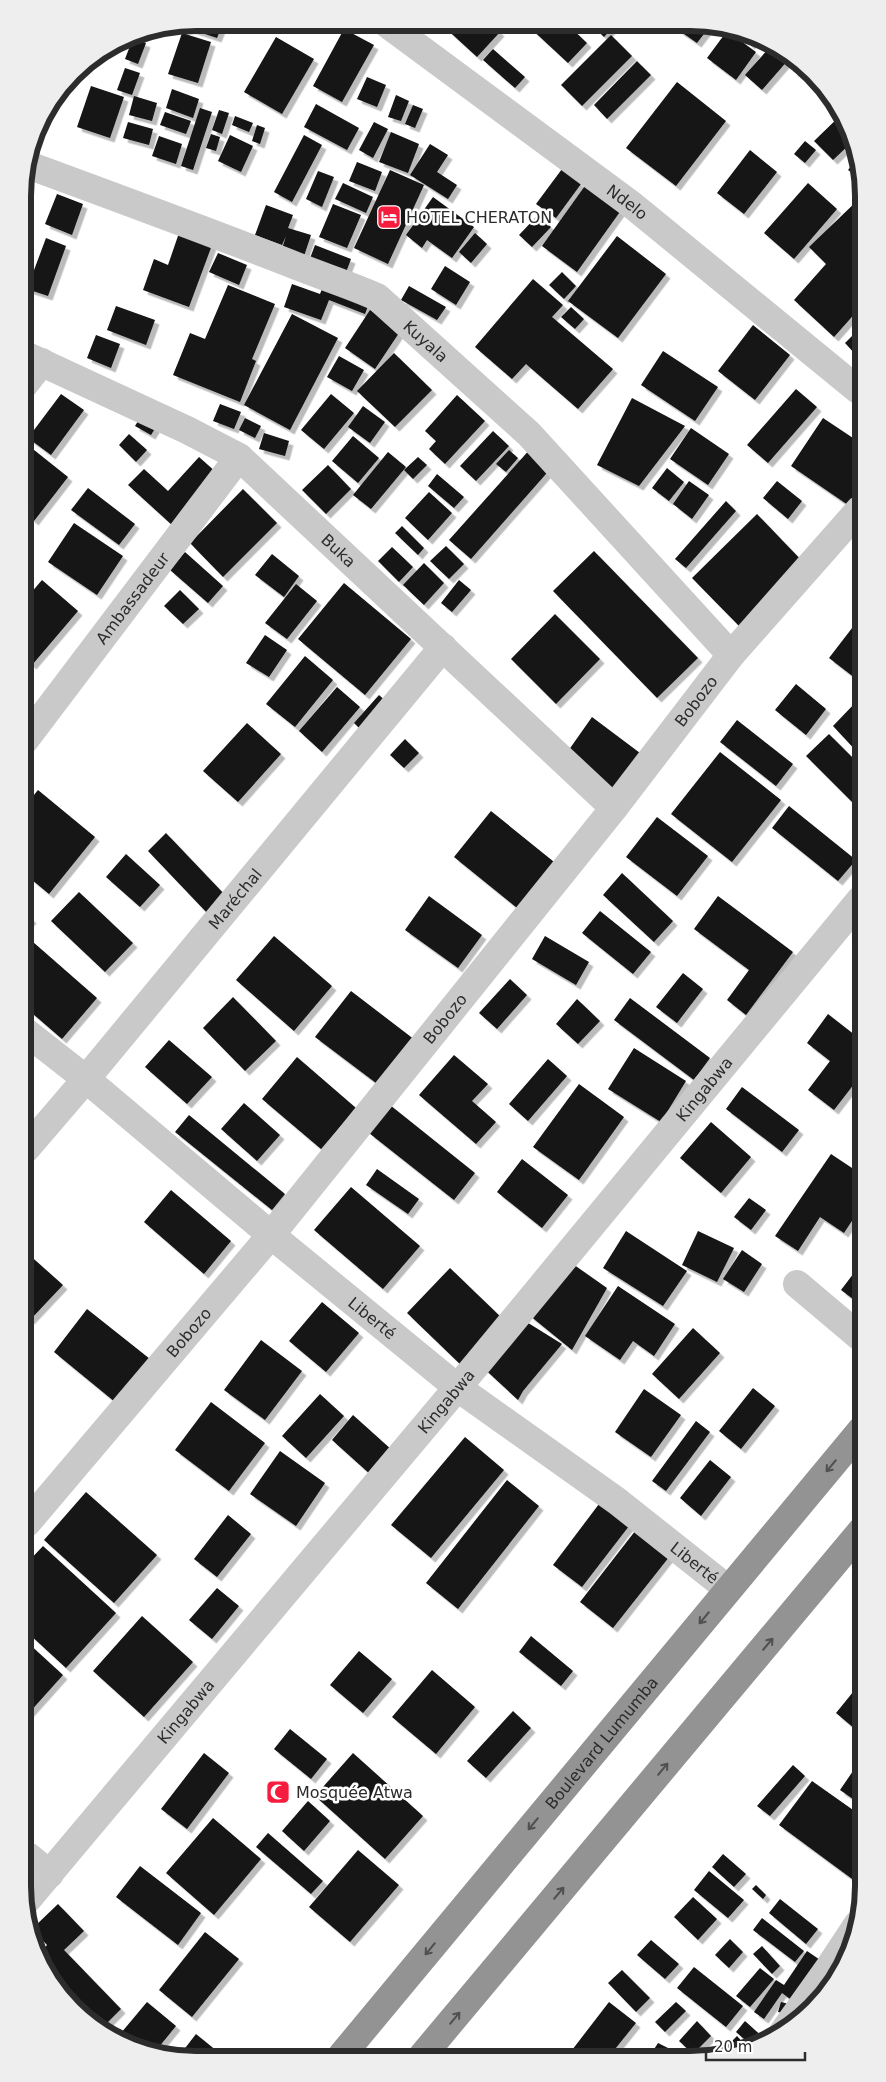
<svg xmlns="http://www.w3.org/2000/svg" width="886" height="2082" viewBox="0 0 886 2082" font-family="'DejaVu Sans',sans-serif">
<style>
.building{fill:#131313;filter:url(#shadow)}
.lines{fill:none;stroke-linecap:round;stroke-linejoin:round}
.minor{stroke:#c9c9c9;stroke-width:28}
.highway{stroke:#939393;stroke-width:28}
.oneway{stroke:#505050}
.labels{text-anchor:middle;dominant-baseline:central;stroke-width:5;stroke-linejoin:round;paint-order:stroke}
.street-label{font-size:16px;fill:#2c2c2c;stroke:#fff}
.poi-label{font-size:16px;fill:#2c2c2c;stroke:#fff;text-anchor:start}
.rim{fill:none;stroke:#2c2c2c;stroke-width:6}
</style>
<defs>
<filter id="shadow"><feDropShadow dx="4.5" dy="4.5" stdDeviation="0" flood-color="#0004"/></filter>
</defs>
<rect width="100%" height="100%" fill="#fff"/>
<path class="building" d="M 196,22 L 223,23 L 217,38 L 184,27 Z
M 441,24 L 491,24 L 500,32 L 477,57 Z
M 527,25 L 568,25 L 587,43 L 568,63 Z
M 592,25 L 615,25 L 604,37 Z
M 671,25 L 710,26 L 697,43 Z
M 344,29 L 374,45 L 342,102 L 313,86 Z
M 727,31 L 756,52 L 736,80 L 707,58 Z
M 182,33 L 211,42 L 198,83 L 168,74 Z
M 739,33 L 745,37 L 754,41 L 750,45 Z
M 611,35 L 632,56 L 582,106 L 561,85 Z
M 276,37 L 314,59 L 282,114 L 244,92 Z
M 133,38 L 146,43 L 138,64 L 125,59 Z
M 769,48 L 789,59 L 762,90 L 745,75 Z
M 493,49 L 525,77 L 515,88 L 483,60 Z
M 637,61 L 651,75 L 607,119 L 594,105 Z
M 798,63 L 805,66 L 811,73 L 806,80 L 793,71 Z
M 125,68 L 140,73 L 132,95 L 117,90 Z
M 367,77 L 386,85 L 377,107 L 357,99 Z
M 677,82 L 726,121 L 676,186 L 626,148 Z
M 91,86 L 124,97 L 110,138 L 77,127 Z
M 172,89 L 199,99 L 193,118 L 166,108 Z
M 396,95 L 409,101 L 401,121 L 388,117 Z
M 134,96 L 157,103 L 152,121 L 129,115 Z
M 316,104 L 359,128 L 347,150 L 304,127 Z
M 413,105 L 423,109 L 415,128 L 405,124 Z
M 200,108 L 212,112 L 193,170 L 181,166 Z
M 219,110 L 229,113 L 222,134 L 212,130 Z
M 165,112 L 191,121 L 186,134 L 160,125 Z
M 842,114 L 853,141 L 833,160 L 814,141 Z
M 235,116 L 253,123 L 249,132 L 232,125 Z
M 128,122 L 153,129 L 149,145 L 123,138 Z
M 374,122 L 388,129 L 373,158 L 359,150 Z
M 257,125 L 265,128 L 260,144 L 252,141 Z
M 391,132 L 419,144 L 408,173 L 379,162 Z
M 211,134 L 220,137 L 216,151 L 206,148 Z
M 230,135 L 253,146 L 241,172 L 218,161 Z
M 304,135 L 322,145 L 292,202 L 274,192 Z
M 159,136 L 182,144 L 176,164 L 152,156 Z
M 805,141 L 816,150 L 805,163 L 794,154 Z
M 430,144 L 448,155 L 437,172 L 457,185 L 448,199 L 410,175 Z
M 750,150 L 777,172 L 744,214 L 717,193 Z
M 858,158 L 858,177 L 848,170 Z
M 357,162 L 382,172 L 375,191 L 349,181 Z
M 562,169 L 581,184 L 556,218 L 536,204 Z
M 390,170 L 424,185 L 388,264 L 354,248 Z
M 318,171 L 334,177 L 322,207 L 306,199 Z
M 343,183 L 373,197 L 366,213 L 335,199 Z
M 587,183 L 622,209 L 577,272 L 542,246 Z
M 808,183 L 837,209 L 794,259 L 764,233 Z
M 57,194 L 83,204 L 72,235 L 45,224 Z
M 433,197 L 474,227 L 452,258 L 427,240 L 422,248 L 406,235 Z
M 858,200 L 858,310 L 834,337 L 794,300 L 826,264 L 809,247 Z
M 333,204 L 361,215 L 347,248 L 319,237 Z
M 266,205 L 293,215 L 288,228 L 311,235 L 303,259 L 281,252 L 286,236 L 282,245 L 255,235 Z
M 538,215 L 551,227 L 532,247 L 519,235 Z
M 179,233 L 212,245 L 189,307 L 143,290 L 154,259 L 168,265 Z
M 475,233 L 487,244 L 471,263 L 459,252 Z
M 617,236 L 666,274 L 618,338 L 568,301 Z
M 46,238 L 66,246 L 48,296 L 27,289 Z
M 315,245 L 351,259 L 345,275 L 309,261 Z
M 218,253 L 247,265 L 239,285 L 209,272 Z
M 445,266 L 470,282 L 456,305 L 431,289 Z
M 562,272 L 576,286 L 564,299 L 549,285 Z
M 533,279 L 563,305 L 552,317 L 613,369 L 578,409 L 526,364 L 512,379 L 475,347 Z
M 325,281 L 371,298 L 365,314 L 329,300 L 321,320 L 284,307 L 292,284 L 320,294 Z
M 228,285 L 275,304 L 252,359 L 256,361 L 240,402 L 173,375 L 190,333 L 205,339 Z
M 409,286 L 446,307 L 437,320 L 401,300 Z
M 116,306 L 155,320 L 146,345 L 107,330 Z
M 571,307 L 584,319 L 575,329 L 561,317 Z
M 370,310 L 401,330 L 375,369 L 345,348 Z
M 292,314 L 338,338 L 290,430 L 244,405 Z
M 753,325 L 790,355 L 755,400 L 718,371 Z
M 858,330 L 858,357 L 845,343 Z
M 96,335 L 120,344 L 111,368 L 87,358 Z
M 663,351 L 718,387 L 695,421 L 641,385 Z
M 394,353 L 432,390 L 395,427 L 357,391 Z
M 339,356 L 364,370 L 352,391 L 327,377 Z
M 796,389 L 817,407 L 768,463 L 747,445 Z
M 61,394 L 84,410 L 51,455 L 28,438 Z
M 331,394 L 354,413 L 324,449 L 301,430 Z
M 457,395 L 485,421 L 445,464 L 429,449 L 436,441 L 425,431 Z
M 632,398 L 685,426 L 639,486 L 597,465 Z
M 220,404 L 241,412 L 234,429 L 213,421 Z
M 363,406 L 385,422 L 370,443 L 348,427 Z
M 143,413 L 159,422 L 151,435 L 135,426 Z
M 245,418 L 261,426 L 255,438 L 239,430 Z
M 823,418 L 859,442 L 859,489 L 848,505 L 791,466 Z
M 691,428 L 729,454 L 708,485 L 670,459 Z
M 493,431 L 509,446 L 476,481 L 460,466 Z
M 264,433 L 289,441 L 285,456 L 259,449 Z
M 129,434 L 147,450 L 136,462 L 119,445 Z
M 353,436 L 379,458 L 358,483 L 332,461 Z
M 24,442 L 68,477 L 34,521 L 24,512 Z
M 532,447 L 553,466 L 471,559 L 449,540 Z
M 509,450 L 518,458 L 506,472 L 496,464 Z
M 388,452 L 406,467 L 371,509 L 353,495 Z
M 199,457 L 217,473 L 172,525 L 128,485 L 144,469 L 168,491 Z
M 418,457 L 427,465 L 413,479 L 404,470 Z
M 328,465 L 351,489 L 326,514 L 302,490 Z
M 667,468 L 684,482 L 669,501 L 652,488 Z
M 437,474 L 464,497 L 454,508 L 428,486 Z
M 689,481 L 709,495 L 692,519 L 673,504 Z
M 777,481 L 802,501 L 788,519 L 763,498 Z
M 88,488 L 135,524 L 119,545 L 71,510 Z
M 243,489 L 277,523 L 223,577 L 190,543 Z
M 429,492 L 452,513 L 428,540 L 405,518 Z
M 726,501 L 736,511 L 686,568 L 675,559 Z
M 757,514 L 805,564 L 740,627 L 692,578 Z
M 74,523 L 123,556 L 97,595 L 48,562 Z
M 402,526 L 424,548 L 418,555 L 395,533 Z
M 446,546 L 464,564 L 449,579 L 430,561 Z
M 392,547 L 413,567 L 399,582 L 378,561 Z
M 594,551 L 698,658 L 657,698 L 553,591 Z
M 185,552 L 223,586 L 208,603 L 170,570 Z
M 272,554 L 299,576 L 284,597 L 255,575 Z
M 424,563 L 444,583 L 424,605 L 403,585 Z
M 42,580 L 78,611 L 32,665 L 24,658 L 24,601 Z
M 459,580 L 471,590 L 452,612 L 441,603 Z
M 344,583 L 411,639 L 365,695 L 298,639 Z
M 296,584 L 317,601 L 287,639 L 265,623 Z
M 180,590 L 199,609 L 183,624 L 164,606 Z
M 555,614 L 600,659 L 556,704 L 511,659 Z
M 859,619 L 859,673 L 855,678 L 829,658 Z
M 265,635 L 287,650 L 269,677 L 246,663 Z
M 305,656 L 333,680 L 295,727 L 266,704 Z
M 796,684 L 826,709 L 806,735 L 775,710 Z
M 337,687 L 360,707 L 322,752 L 299,731 Z
M 379,695 L 388,703 L 362,731 L 354,723 Z
M 857,701 L 859,703 L 860,755 L 833,726 Z
M 592,717 L 648,759 L 622,795 L 566,754 Z
M 737,720 L 793,764 L 776,786 L 720,742 Z
M 247,723 L 281,754 L 238,802 L 203,771 Z
M 829,734 L 860,765 L 860,810 L 806,756 Z
M 405,739 L 419,753 L 404,768 L 390,755 Z
M 720,752 L 781,800 L 732,862 L 671,814 Z
M 38,790 L 95,837 L 49,894 L 25,874 L 25,806 Z
M 789,806 L 856,860 L 838,881 L 772,828 Z
M 491,811 L 559,866 L 522,912 L 454,857 Z
M 657,817 L 708,856 L 677,896 L 626,857 Z
M 166,833 L 226,896 L 208,914 L 148,851 Z
M 126,854 L 160,885 L 140,907 L 106,877 Z
M 622,873 L 673,921 L 654,942 L 603,895 Z
M 79,892 L 133,943 L 105,972 L 51,921 Z
M 429,896 L 482,935 L 458,968 L 405,930 Z
M 718,896 L 793,952 L 746,1015 L 727,1000 L 749,970 L 694,929 Z
M 600,911 L 651,952 L 633,974 L 582,933 Z
M 25,912 L 32,919 L 25,927 Z
M 274,936 L 332,986 L 294,1031 L 236,980 Z
M 545,936 L 589,962 L 576,985 L 532,959 Z
M 33,942 L 97,998 L 62,1039 L 25,1007 L 25,951 Z
M 860,967 L 860,985 L 852,979 Z
M 683,973 L 703,989 L 677,1023 L 656,1007 Z
M 510,979 L 527,995 L 497,1029 L 479,1013 Z
M 351,991 L 415,1040 L 380,1086 L 315,1037 Z
M 233,997 L 276,1041 L 245,1071 L 203,1028 Z
M 630,998 L 710,1058 L 694,1080 L 614,1020 Z
M 577,999 L 600,1021 L 578,1044 L 556,1024 Z
M 828,1014 L 860,1039 L 861,1075 L 834,1110 L 808,1090 L 830,1061 L 807,1043 Z
M 169,1040 L 212,1077 L 187,1104 L 145,1067 Z
M 634,1048 L 686,1081 L 661,1122 L 608,1089 Z
M 454,1055 L 488,1084 L 472,1101 L 496,1122 L 476,1144 L 419,1095 Z
M 297,1057 L 356,1108 L 321,1149 L 262,1099 Z
M 548,1059 L 567,1076 L 528,1121 L 509,1104 Z
M 579,1084 L 624,1117 L 579,1180 L 533,1147 Z
M 742,1087 L 799,1130 L 782,1152 L 726,1109 Z
M 244,1103 L 280,1135 L 257,1161 L 221,1129 Z
M 390,1105 L 475,1173 L 454,1200 L 369,1133 Z
M 189,1115 L 285,1194 L 272,1210 L 175,1132 Z
M 711,1122 L 751,1157 L 721,1193 L 680,1158 Z
M 831,1154 L 861,1174 L 861,1207 L 844,1233 L 820,1217 L 798,1251 L 775,1236 Z
M 522,1159 L 568,1195 L 542,1228 L 497,1192 Z
M 377,1169 L 419,1199 L 408,1214 L 366,1185 Z
M 351,1187 L 420,1246 L 383,1289 L 314,1230 Z
M 171,1190 L 231,1241 L 204,1274 L 144,1222 Z
M 749,1198 L 766,1210 L 751,1230 L 734,1217 Z
M 861,1221 L 861,1240 L 852,1233 Z
M 626,1231 L 687,1271 L 663,1306 L 603,1268 Z
M 698,1231 L 734,1248 L 717,1282 L 682,1265 Z
M 742,1250 L 762,1264 L 744,1292 L 723,1279 Z
M 26,1252 L 63,1285 L 30,1320 L 26,1317 Z
M 570,1262 L 607,1288 L 572,1350 L 529,1315 Z
M 450,1268 L 505,1321 L 462,1366 L 407,1313 Z
M 857,1269 L 861,1272 L 861,1305 L 841,1290 Z
M 618,1286 L 675,1324 L 654,1356 L 633,1341 L 620,1360 L 585,1336 Z
M 322,1302 L 359,1333 L 326,1372 L 289,1341 Z
M 87,1309 L 150,1359 L 115,1402 L 54,1352 Z
M 525,1321 L 562,1344 L 523,1391 L 518,1400 L 478,1363 Z
M 693,1328 L 720,1353 L 679,1399 L 652,1374 Z
M 261,1340 L 302,1371 L 265,1420 L 224,1390 Z
M 753,1388 L 775,1406 L 741,1449 L 719,1431 Z
M 644,1389 L 681,1415 L 651,1457 L 615,1432 Z
M 320,1394 L 344,1416 L 306,1458 L 282,1436 Z
M 211,1402 L 265,1443 L 229,1491 L 175,1450 Z
M 353,1415 L 393,1451 L 371,1475 L 332,1440 Z
M 696,1421 L 710,1432 L 666,1491 L 652,1481 Z
M 465,1437 L 504,1470 L 431,1558 L 391,1525 Z
M 280,1451 L 325,1483 L 296,1526 L 250,1494 Z
M 710,1460 L 731,1477 L 701,1516 L 680,1498 Z
M 507,1480 L 539,1506 L 458,1609 L 426,1583 Z
M 86,1492 L 157,1555 L 114,1603 L 44,1540 Z
M 599,1504 L 629,1526 L 582,1587 L 553,1565 Z
M 228,1515 L 251,1534 L 217,1577 L 194,1559 Z
M 639,1526 L 673,1552 L 613,1628 L 580,1602 Z
M 43,1546 L 116,1613 L 66,1668 L 27,1632 L 27,1563 Z
M 217,1588 L 239,1606 L 212,1639 L 189,1620 Z
M 142,1616 L 193,1662 L 144,1717 L 93,1671 Z
M 531,1636 L 573,1671 L 561,1686 L 519,1652 Z
M 27,1642 L 63,1675 L 28,1714 Z
M 359,1651 L 392,1679 L 363,1713 L 330,1685 Z
M 432,1670 L 475,1707 L 436,1754 L 392,1717 Z
M 862,1681 L 863,1732 L 861,1734 L 836,1713 Z
M 513,1711 L 531,1728 L 486,1778 L 467,1761 Z
M 290,1729 L 327,1759 L 311,1779 L 274,1749 Z
M 204,1753 L 229,1773 L 187,1829 L 161,1809 Z
M 353,1753 L 423,1816 L 385,1859 L 315,1796 Z
M 793,1765 L 805,1776 L 770,1816 L 757,1806 Z
M 853,1771 L 863,1778 L 863,1806 L 840,1790 Z
M 812,1781 L 863,1817 L 863,1887 L 779,1825 Z
M 308,1801 L 330,1821 L 304,1851 L 282,1831 Z
M 213,1818 L 261,1859 L 214,1915 L 166,1873 Z
M 268,1833 L 323,1881 L 311,1894 L 256,1847 Z
M 358,1850 L 399,1885 L 350,1942 L 309,1907 Z
M 723,1854 L 746,1874 L 734,1887 L 712,1867 Z
M 140,1866 L 201,1913 L 178,1945 L 116,1897 Z
M 709,1871 L 744,1900 L 728,1918 L 694,1890 Z
M 756,1885 L 766,1895 L 763,1899 L 752,1889 Z
M 693,1897 L 717,1919 L 698,1940 L 674,1917 Z
M 780,1899 L 818,1929 L 806,1944 L 769,1913 Z
M 58,1904 L 84,1931 L 64,1950 L 121,2009 L 101,2029 L 74,2009 L 41,1952 L 47,1945 L 32,1929 Z
M 762,1918 L 804,1951 L 795,1962 L 753,1930 Z
M 205,1932 L 239,1959 L 192,2017 L 159,1990 Z
M 730,1939 L 743,1952 L 729,1968 L 715,1955 Z
M 651,1940 L 679,1964 L 665,1979 L 637,1955 Z
M 762,1946 L 780,1966 L 772,1974 L 753,1954 Z
M 807,1951 L 826,1964 L 797,2004 L 782,1993 L 764,2019 L 754,2012 L 776,1980 L 784,1985 Z
M 694,1967 L 743,2006 L 726,2027 L 677,1988 Z
M 760,1968 L 774,1979 L 750,2007 L 736,1996 Z
M 622,1970 L 650,1998 L 636,2012 L 608,1983 Z
M 147,2002 L 176,2026 L 154,2053 L 116,2039 Z
M 609,2002 L 636,2023 L 611,2054 L 569,2054 Z
M 676,2002 L 686,2011 L 665,2032 L 655,2022 Z
M 781,2002 L 793,2005 L 791,2015 L 778,2012 Z
M 697,2021 L 711,2036 L 693,2054 L 679,2041 Z
M 745,2021 L 766,2040 L 752,2046 L 736,2032 Z
M 196,2034 L 223,2056 L 179,2056 Z
M 737,2036 L 748,2048 L 735,2054 L 729,2054 L 724,2049 Z
M 658,2043 L 668,2048 L 678,2054 L 651,2054 Z"/>
<g class="lines">
<g class="minor">
<path id="s1" d="M 387,24 L 632,205 L 858,390"/>
<path id="s2" d="M 28,165 C 115,197 202,229 289,263 C 318,275 348,284 377,297 L 529,434 L 731,655"/>
<path id="s3" d="M 23,354 L 187,430 L 239,457 L 614,808"/>
<path d="M 24,385 L 42,362"/>
<path id="s4" d="M 25,740 L 239,457"/>
<path id="s5" d="M 26,1032 L 86,1079 L 271,1235 L 458,1388 L 617,1501 L 728,1589"/>
<path id="s6" d="M 26,1149 L 86,1079 L 443,647"/>
<path d="M 797,1284 L 861,1338"/>
<path id="s7" d="M 27,1523 L 271,1235 L 614,808 L 731,655 L 859,510"/>
<path d="M 28,1856 L 50,1874"/>
<path id="s8" d="M 28,1899 L 478,1363 L 860,900"/>
<path d="M 783,2032 L 830,1966 L 857,1925"/>
</g>
<g class="highway">
<path id="s9" d="M 342,2055 L 862,1429"/>
<path d="M 423,2055 L 862,1530"/>
</g>
</g>
<defs><path id="oneway-shaft" d="M-6 0H5M1.5-3L5.5 0L1.5 3" fill="none" stroke-width="1.6" stroke-linecap="round" stroke-linejoin="round" transform="scale(1.25)"/></defs>
<g class="oneway">
<use href="#oneway-shaft" transform="translate(831 1466) rotate(130)"/>
<use href="#oneway-shaft" transform="translate(704 1618) rotate(130)"/>
<use href="#oneway-shaft" transform="translate(768 1644) rotate(-50)"/>
<use href="#oneway-shaft" transform="translate(663 1769) rotate(-50)"/>
<use href="#oneway-shaft" transform="translate(533 1824) rotate(130)"/>
<use href="#oneway-shaft" transform="translate(559 1893) rotate(-50)"/>
<use href="#oneway-shaft" transform="translate(430 1949) rotate(130)"/>
<use href="#oneway-shaft" transform="translate(455 2018) rotate(-50)"/>
</g>
<defs>
<g id="hotel-square" transform="scale(1.25)"><rect x="-9" y="-9" width="18" height="18" rx="4" fill="#f61c3e" stroke="#fff"/><path d="M-6-4.5h1.5V1H6V5H4.5V3h-9V5H-6ZM-4 0a1.8 1.8 0 1 1 3.6 0ZM.5 0V-2.5h3Q6-2.5 6 0Z" fill="#fff"/></g>
<g id="mosque-square" transform="scale(1.25)"><rect x="-9" y="-9" width="18" height="18" rx="4" fill="#f61c3e" stroke="#fff"/><path d="M3.5-4.9A6 6 0 1 0 3.5 4.9A5 5 0 1 1 3.5-4.9Z" fill="#fff"/></g>
</defs>
<g fill-rule="evenodd">
<use href="#hotel-square" x="389" y="217"/>
<use href="#mosque-square" x="278" y="1792"/>
</g>
<g class="labels">
<g class="street-label">
<text stroke="none"><textPath href="#s1" startOffset="299">Ndelo</textPath></text>
<text stroke="none"><textPath href="#s2" startOffset="439">Kuyala</textPath></text>
<text stroke="none"><textPath href="#s3" startOffset="376">Buka</textPath></text>
<text stroke="none"><textPath href="#s4" startOffset="178">Ambassadeur</textPath></text>
<text stroke="none"><textPath href="#s7" startOffset="1060">Bobozo</textPath></text>
<text stroke="none"><textPath href="#s6" startOffset="326">Maréchal</textPath></text>
<text stroke="none"><textPath href="#s7" startOffset="655">Bobozo</textPath></text>
<text stroke="none"><textPath href="#s8" startOffset="1055">Kingabwa</textPath></text>
<text stroke="none"><textPath href="#s5" startOffset="449">Liberté</textPath></text>
<text stroke="none"><textPath href="#s7" startOffset="250">Bobozo</textPath></text>
<text stroke="none"><textPath href="#s8" startOffset="650">Kingabwa</textPath></text>
<text stroke="none"><textPath href="#s5" startOffset="854">Liberté</textPath></text>
<text stroke="none"><textPath href="#s8" startOffset="245">Kingabwa</textPath></text>
<text stroke="none"><textPath href="#s9" startOffset="406">Boulevard Lumumba</textPath></text>
</g>
<g class="poi-label">
<text x="406" y="217">HOTEL CHERATON</text>
<text x="296" y="1792">Mosquée Atwa</text>
</g>
</g>
<path d="M0 0H886V2082H0ZM196 31H690A165 165 0 0 1 855 196V1886A165 165 0 0 1 690 2051H196A165 165 0 0 1 31 1886V196A165 165 0 0 1 196 31Z" fill="#eee" fill-rule="evenodd"/>
<path class="rim" d="M196 31H690A165 165 0 0 1 855 196V1886A165 165 0 0 1 690 2051H196A165 165 0 0 1 31 1886V196A165 165 0 0 1 196 31Z"/>
<path d="M706 2052v8h99v-8" fill="none" stroke="#2c2c2c" stroke-width="2.5"/>
<text x="714" y="2052" font-size="15" fill="#2c2c2c" stroke="#ffffff" stroke-width="4" paint-order="stroke">20 m</text>
</svg>
